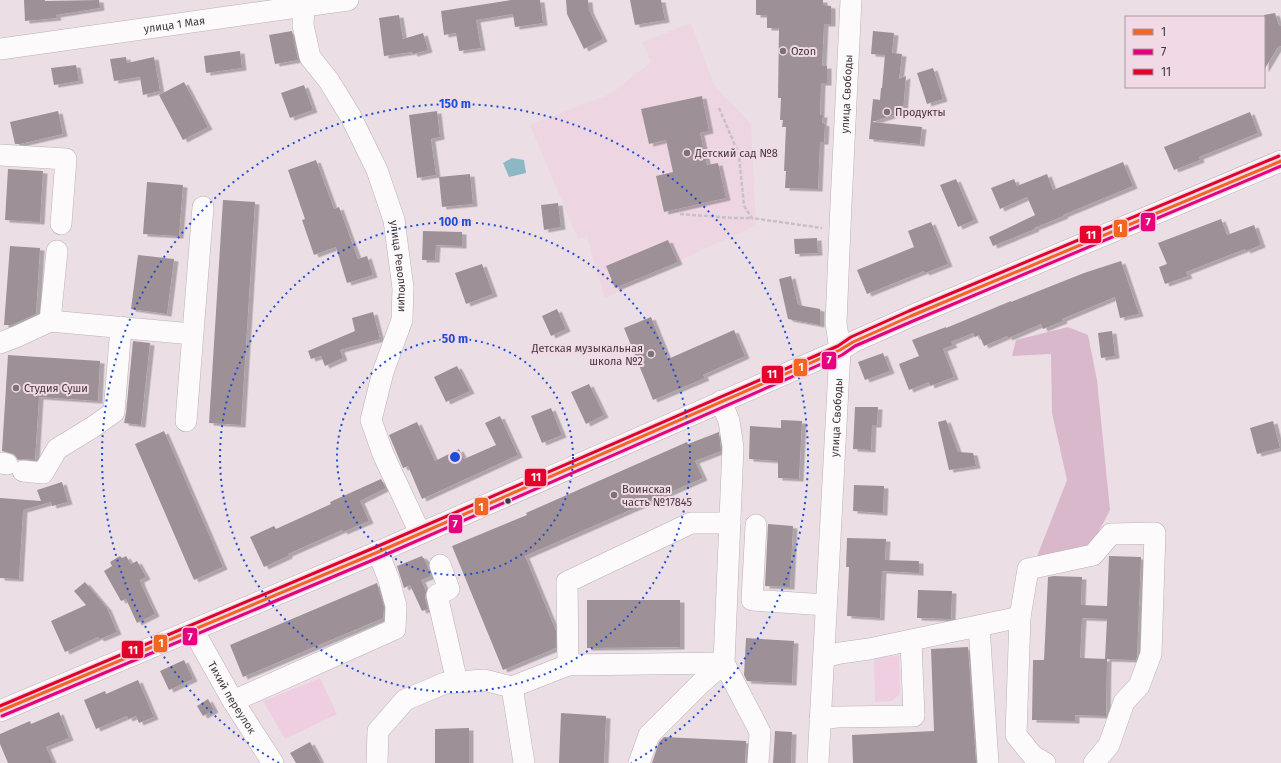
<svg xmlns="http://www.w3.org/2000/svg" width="1281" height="763" viewBox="0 0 1281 763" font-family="'Fira Sans',sans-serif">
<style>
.built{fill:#edd6e2}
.green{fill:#f0cee1}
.forest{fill:#dab8cb}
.water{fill:#8cb8c6}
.building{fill:#9e9097;filter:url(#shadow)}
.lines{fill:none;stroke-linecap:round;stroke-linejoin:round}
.minor-casing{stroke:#bab0b5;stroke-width:22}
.path{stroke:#c7c1c5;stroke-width:2.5;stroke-dasharray:4 2;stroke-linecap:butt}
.minor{stroke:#fcfafb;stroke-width:21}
.bus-1-casing{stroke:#f1d9e6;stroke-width:6}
.bus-2-casing{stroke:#f1d9e6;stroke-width:6}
.bus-3-casing{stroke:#f1d9e6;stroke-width:6}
.bus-1{stroke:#f26522;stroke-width:3}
.bus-2{stroke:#e5007d;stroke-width:3}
.bus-3{stroke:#e4002b;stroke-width:3}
.ring{fill:none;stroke:#1d4ed8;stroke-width:2;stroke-dasharray:2 4}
.poi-dot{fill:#7d7278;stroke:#f1d9e6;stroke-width:1.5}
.bus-dot{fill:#42383e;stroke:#f1d9e6;stroke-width:1.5}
.labels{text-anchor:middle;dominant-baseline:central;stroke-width:4;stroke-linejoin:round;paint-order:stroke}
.street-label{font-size:11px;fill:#42383e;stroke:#f1d9e6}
.poi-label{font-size:11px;fill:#42383e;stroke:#f1d9e6;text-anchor:start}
.centre{fill:#1d4ed8;stroke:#f1d9e6;stroke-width:2}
.ring-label{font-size:12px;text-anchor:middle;font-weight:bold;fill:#1d4ed8;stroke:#f1d9e6;stroke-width:4;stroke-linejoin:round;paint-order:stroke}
.line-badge{stroke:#f1d9e6;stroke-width:1.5}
.badge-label{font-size:11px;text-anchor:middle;font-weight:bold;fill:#fff}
</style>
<defs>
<filter id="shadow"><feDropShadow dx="4.5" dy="2.5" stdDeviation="0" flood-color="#0004"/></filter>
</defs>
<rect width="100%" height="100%" fill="#ebdfe5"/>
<path class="built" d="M 691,23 L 714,85 L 751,124 L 756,226 L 699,251 L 605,298 L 587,236 L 578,239 L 530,125 L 612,93 L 651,62 L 642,42 Z"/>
<path class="green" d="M 899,656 L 900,694 L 892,701 L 875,702 L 874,657 Z
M 320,678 L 337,714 L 285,739 L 263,701 Z"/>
<path class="forest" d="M 1068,327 L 1088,335 L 1097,380 L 1110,510 L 1086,556 L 1036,559 L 1067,480 L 1052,413 L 1051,354 L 1012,356 L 1016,340 Z"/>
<path class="water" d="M 512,158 L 524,160 L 526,173 L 509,177 L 503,163 Z"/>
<path class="building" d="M 24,0 L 45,0 L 45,1 L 99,0 L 100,8 L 56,15 L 57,18 L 25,21 Z
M 511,0 L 540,0 L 543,23 L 515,27 L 513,14 L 476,20 L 481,48 L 459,51 L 456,33 L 444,35 L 441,11 Z
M 566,0 L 588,0 L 589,10 L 603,39 L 584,49 L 567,14 Z
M 630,0 L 661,0 L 665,20 L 635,25 Z
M 756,0 L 823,0 L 823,5 L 831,6 L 831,24 L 824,24 L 822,66 L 827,66 L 827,83 L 821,83 L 820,115 L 823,115 L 822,123 L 825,124 L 824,142 L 820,142 L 818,189 L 785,188 L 786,171 L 784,171 L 786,127 L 782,127 L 783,120 L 780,120 L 781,98 L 778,98 L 779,28 L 767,28 L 767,15 L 756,15 Z
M 1275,13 L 1279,26 L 1281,26 L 1281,46 L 1278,47 L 1264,70 L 1264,15 Z
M 399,15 L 403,39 L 423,33 L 428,50 L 413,54 L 412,52 L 384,56 L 379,18 Z
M 292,31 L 298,60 L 275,64 L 269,35 Z
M 873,31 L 894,33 L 892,53 L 902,54 L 899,79 L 906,76 L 903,112 L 872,122 L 922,127 L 920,144 L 869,139 L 873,99 L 880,100 L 881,88 L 882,88 L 885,55 L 871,54 Z
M 240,51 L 242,68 L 206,73 L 204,56 Z
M 126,57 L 127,63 L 154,57 L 160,91 L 143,95 L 140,77 L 114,81 L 110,59 Z
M 76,65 L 79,81 L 54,85 L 51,68 Z
M 933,68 L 943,99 L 927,104 L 917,73 Z
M 184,82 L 208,127 L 183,140 L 159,95 Z
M 304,85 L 313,110 L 290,118 L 281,93 Z
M 702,96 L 709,131 L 700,133 L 707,165 L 718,163 L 726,198 L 664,212 L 656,176 L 673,172 L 666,140 L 649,144 L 641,109 Z
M 58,111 L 63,134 L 20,144 L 15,144 L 10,122 Z
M 437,111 L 440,137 L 431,139 L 436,175 L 417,178 L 409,115 Z
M 1250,112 L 1258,133 L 1199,157 L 1200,160 L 1174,170 L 1164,147 Z
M 316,160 L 334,209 L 339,207 L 358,259 L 367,256 L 373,275 L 347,283 L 336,247 L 314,255 L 302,220 L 305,219 L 288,170 Z
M 1123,162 L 1133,186 L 1063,215 L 1064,216 L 1034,228 L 1035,229 L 993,246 L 989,237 L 1035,215 L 1027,197 L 1000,209 L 991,188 L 1014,179 L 1017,186 L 1047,174 L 1053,190 Z
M 8,169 L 43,171 L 40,222 L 5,220 Z
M 470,174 L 473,204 L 442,207 L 439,177 Z
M 956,179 L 974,220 L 958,227 L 940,185 Z
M 147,182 L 183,185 L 179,236 L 143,234 Z
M 223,200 L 255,202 L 241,425 L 209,423 Z
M 558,203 L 561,227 L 544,230 L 541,205 Z
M 1221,219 L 1227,235 L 1254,225 L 1261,245 L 1246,251 L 1245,249 L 1186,272 L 1188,276 L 1165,284 L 1159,267 L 1167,264 L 1158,243 Z
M 931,222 L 948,264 L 925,273 L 924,271 L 867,294 L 857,270 L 914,247 L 908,231 Z
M 423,231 L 462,232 L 462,246 L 436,245 L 435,260 L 422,260 Z
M 817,238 L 818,253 L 795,254 L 794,239 Z
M 668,240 L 678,262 L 615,288 L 606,266 Z
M 10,246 L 40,248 L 36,314 L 12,325 L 4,325 Z
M 138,255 L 174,259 L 167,314 L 131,309 Z
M 1121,261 L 1139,314 L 1120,318 L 1115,297 L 1062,319 L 1063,321 L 1043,329 L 1041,324 L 1008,338 L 1007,336 L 984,346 L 979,335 L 975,337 L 973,333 L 951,342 L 953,345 L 943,349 L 954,377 L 930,386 L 929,382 L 909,390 L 899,364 L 919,356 L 912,340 L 946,327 L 946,328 L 1011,301 L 1011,302 L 1084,273 Z
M 482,264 L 493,294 L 466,304 L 455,273 Z
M 791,276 L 798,305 L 820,309 L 820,325 L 788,319 L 779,279 Z
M 557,309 L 566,329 L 551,336 L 542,316 Z
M 373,312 L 380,339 L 340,350 L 343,358 L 325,366 L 321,356 L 311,359 L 308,351 L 355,331 L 352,318 Z
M 651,317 L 668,359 L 734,330 L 745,356 L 703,375 L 705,378 L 653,400 L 624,328 Z
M 1112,331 L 1115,356 L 1101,358 L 1098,333 Z
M 133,341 L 150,343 L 141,425 L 124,423 L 126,413 Z
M 883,353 L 890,371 L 865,380 L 858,362 Z
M 8,355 L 100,361 L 98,401 L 39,397 L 35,460 L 24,459 L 18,460 L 14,454 L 2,451 Z
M 457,366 L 470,391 L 446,402 L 434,377 Z
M 589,384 L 604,415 L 586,424 L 571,392 Z
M 855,407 L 878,407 L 877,425 L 872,425 L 871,450 L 853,449 Z
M 551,408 L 562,435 L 542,443 L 531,416 Z
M 500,416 L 518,455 L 422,499 L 408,466 L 403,468 L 389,435 L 417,422 L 435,461 L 459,449 L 464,459 L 496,445 L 485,423 Z
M 781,420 L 802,421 L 799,479 L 778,478 L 778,461 L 749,459 L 750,426 L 781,428 Z
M 946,420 L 958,452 L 973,453 L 976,466 L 949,470 L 938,422 Z
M 1273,421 L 1280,448 L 1257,454 L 1250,428 Z
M 164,431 L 223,567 L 194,580 L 135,444 Z
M 719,432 L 721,451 L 695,461 L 703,478 L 525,556 L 556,631 L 556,648 L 503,670 L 452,546 L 527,515 L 526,513 L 687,442 L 688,444 Z
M 381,479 L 386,488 L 360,501 L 369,521 L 343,532 L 342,530 L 288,554 L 288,556 L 264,567 L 250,537 L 274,526 L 276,529 L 331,504 L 330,502 Z
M 62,482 L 68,502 L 52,506 L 51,502 L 23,510 L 19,579 L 0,578 L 0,498 L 41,501 L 37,490 Z
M 854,485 L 884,486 L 883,513 L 853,511 Z
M 768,524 L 793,526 L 790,587 L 765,586 Z
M 847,538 L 886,539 L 885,560 L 919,561 L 919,573 L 882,571 L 880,618 L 847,616 L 849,567 L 846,567 Z
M 120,556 L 122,558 L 126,556 L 131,564 L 137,561 L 146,577 L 140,580 L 141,584 L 155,614 L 137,623 L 126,599 L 121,601 L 104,571 L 112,566 L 110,562 Z
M 422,556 L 423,558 L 424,558 L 431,576 L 421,580 L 426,591 L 425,598 L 428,609 L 422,611 L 410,585 L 404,588 L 397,566 Z
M 1109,556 L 1141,557 L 1137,657 L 1136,660 L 1105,659 L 1107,619 L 1082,618 L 1080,658 L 1107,659 L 1106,716 L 1075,715 L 1075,721 L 1032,720 L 1033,660 L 1044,660 L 1048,577 L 1054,576 L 1082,577 L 1081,605 L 1107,606 Z
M 85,582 L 107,608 L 117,632 L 100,639 L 98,637 L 65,652 L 51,621 L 86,605 L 74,591 Z
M 377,583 L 384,607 L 383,618 L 243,677 L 230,645 Z
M 918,590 L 952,591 L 951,619 L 917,618 Z
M 587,600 L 680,600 L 680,647 L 587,648 Z
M 746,638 L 794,641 L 792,683 L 747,681 L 744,675 Z
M 968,647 L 976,763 L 853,763 L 852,735 L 934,731 L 931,649 Z
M 184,660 L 193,679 L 169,690 L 160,671 Z
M 138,680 L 154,717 L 139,723 L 136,716 L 128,719 L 127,716 L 96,729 L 84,700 L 105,691 L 106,694 Z
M 208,699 L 214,710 L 203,716 L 197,706 Z
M 59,712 L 69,738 L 46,747 L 53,763 L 8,763 L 0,744 L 0,734 L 30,721 L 31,724 Z
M 561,713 L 606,716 L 604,763 L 559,763 Z
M 469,728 L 469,763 L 435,763 L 435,729 Z
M 775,731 L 792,732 L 791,763 L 773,763 Z
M 664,737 L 746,741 L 745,763 L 652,763 L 659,742 Z
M 310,742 L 321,763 L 296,763 L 290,753 Z"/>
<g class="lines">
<g class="minor-casing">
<g id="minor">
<path id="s1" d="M 304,7 L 303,25 L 310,57 L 329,81 L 351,117 L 377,170 L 394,220 L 403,288 L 402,320 L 383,372 L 371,420 L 383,454 L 420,533"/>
<path id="s2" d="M 0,49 L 348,0"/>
<path d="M 0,155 L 66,159 L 61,224"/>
<path d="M 50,321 L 57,251"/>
<path d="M 0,343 L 18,336 L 50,321 L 192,334"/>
<path d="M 721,401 L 729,421 L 733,447 L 724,663 L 760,732 L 758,763"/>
<path d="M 186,421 L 203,207"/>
<path d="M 0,463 L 7,464"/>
<path d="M 23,471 L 43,473 L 57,449 L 93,427 L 114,412 L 121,327"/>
<path d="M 756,525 L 752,600 L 826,605"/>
<path d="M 440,565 L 449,589 L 437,595 L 457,682"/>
<path d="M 979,626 L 988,763"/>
<path id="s3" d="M 193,630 L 233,701 L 273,763"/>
<path d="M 824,657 L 840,653 L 869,649 L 1020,617"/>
<path d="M 568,665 L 567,582 L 691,523 L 730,523"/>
<path d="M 512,687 L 568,665 L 724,663"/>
<path d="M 233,701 L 395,629 L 396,606 L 389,580 L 378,552"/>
<path d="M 0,711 L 378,552 L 840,350 L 853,342 L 911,316 L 1281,161"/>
<path d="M 820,719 L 837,717 L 914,716 L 911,641"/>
<path d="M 377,763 L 378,731 L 405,700 L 445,683 L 484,680 L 512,687 L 524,763"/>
<path d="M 639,763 L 649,735 L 701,683 L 724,663"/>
<path id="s4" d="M 818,763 L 840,350 L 836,323 L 841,204 L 851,0"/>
<path d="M 1045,763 L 1033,756 L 1016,735 L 1020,617 L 1028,569 L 1093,555 L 1111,534 L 1155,533 L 1151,654 L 1139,686 L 1124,702 L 1109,745 L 1094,763"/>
</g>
</g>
<path class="path" d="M 719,108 L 739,155 L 744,206 L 752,218 L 822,228
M 680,214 L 733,218 L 751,218"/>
<use href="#minor" class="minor"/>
<g class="bus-1-casing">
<path id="bus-1" d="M 0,711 L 378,552 L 840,350 L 853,342 L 911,316 L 1281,161"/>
</g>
<g class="bus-2-casing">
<path id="bus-2" d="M 2,716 L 380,557 L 842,355 L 855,346 L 913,321 L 1281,166"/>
</g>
<g class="bus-3-casing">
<path id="bus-3" d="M 0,706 L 376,547 L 838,346 L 851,337 L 909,311 L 1279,156"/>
</g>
<use href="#bus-1" class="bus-1"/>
<use href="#bus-2" class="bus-2"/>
<use href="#bus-3" class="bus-3"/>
</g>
<g class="ring">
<circle cx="455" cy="457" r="118"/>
<circle cx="455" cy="457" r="235"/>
<path d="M279 763A353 353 0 1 1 631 763"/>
</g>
<g class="poi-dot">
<circle cx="783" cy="51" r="4"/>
<circle cx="887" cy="112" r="4"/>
<circle cx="687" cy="153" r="4"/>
<circle cx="651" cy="354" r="4"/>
<circle cx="16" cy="388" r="4"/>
<circle cx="614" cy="495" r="4"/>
</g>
<circle class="bus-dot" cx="508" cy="501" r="3.5"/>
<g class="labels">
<g class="street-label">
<text stroke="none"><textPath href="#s2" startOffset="176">улица 1 Мая</textPath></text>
<text stroke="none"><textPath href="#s4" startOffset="670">улица Свободы</textPath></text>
<text stroke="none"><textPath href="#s1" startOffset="282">улица Революции</textPath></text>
<text stroke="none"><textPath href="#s4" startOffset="346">улица Свободы</textPath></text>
<text stroke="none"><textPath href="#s3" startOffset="78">Тихий переулок</textPath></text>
</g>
<g class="poi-label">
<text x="791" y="51">Ozon</text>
<text x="895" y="112">Продукты</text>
<text x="695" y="153">Детский сад №8</text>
<text x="643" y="348" text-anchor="end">Детская музыкальная<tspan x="643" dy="13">школа №2</tspan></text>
<text x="24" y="388">Студия Суши</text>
<text x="622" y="489">Воинская<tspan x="622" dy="13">часть №17845</tspan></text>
</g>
</g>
<circle cx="455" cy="457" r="6" class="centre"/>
<g class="ring-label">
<text x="455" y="108">150 m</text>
<text x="455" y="226">100 m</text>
<text x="455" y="343">50 m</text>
</g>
<g class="line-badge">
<rect x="1140" y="212" width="16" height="20" rx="4" fill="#e5007d"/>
<rect x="1113" y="219" width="15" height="19" rx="4" fill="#f26522"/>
<rect x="1079" y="225" width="23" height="19" rx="4" fill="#e4002b"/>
<rect x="821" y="351" width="16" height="19" rx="4" fill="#e5007d"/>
<rect x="793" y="358" width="15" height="19" rx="4" fill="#f26522"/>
<rect x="761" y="365" width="23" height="19" rx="4" fill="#e4002b"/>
<rect x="524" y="468" width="23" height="19" rx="4" fill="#e4002b"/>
<rect x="474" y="497" width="15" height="19" rx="4" fill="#f26522"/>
<rect x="448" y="514" width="15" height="20" rx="4" fill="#e5007d"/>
<rect x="182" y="627" width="16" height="19" rx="4" fill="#e5007d"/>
<rect x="153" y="634" width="15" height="19" rx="4" fill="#f26522"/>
<rect x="121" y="640" width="23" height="19" rx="4" fill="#e4002b"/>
</g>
<g class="badge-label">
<text x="1148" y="226">7</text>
<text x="1120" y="232">1</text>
<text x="1091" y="239">11</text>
<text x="829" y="364">7</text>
<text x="801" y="371">1</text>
<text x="772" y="378">11</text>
<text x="536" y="481">11</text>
<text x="481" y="511">1</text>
<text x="455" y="528">7</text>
<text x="190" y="641">7</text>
<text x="161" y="647">1</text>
<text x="133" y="654">11</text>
</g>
<rect x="1125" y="16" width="140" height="72" fill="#f1d9e6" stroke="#ab99a3"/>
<rect x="1133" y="29" width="20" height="6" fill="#f26522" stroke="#ab99a3"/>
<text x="1161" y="36" font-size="12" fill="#42383e">1</text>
<rect x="1133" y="49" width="20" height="6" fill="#e5007d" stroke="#ab99a3"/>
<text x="1161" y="56" font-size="12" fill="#42383e">7</text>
<rect x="1133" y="69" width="20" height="6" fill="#e4002b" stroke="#ab99a3"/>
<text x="1161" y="76" font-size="12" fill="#42383e">11</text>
</svg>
